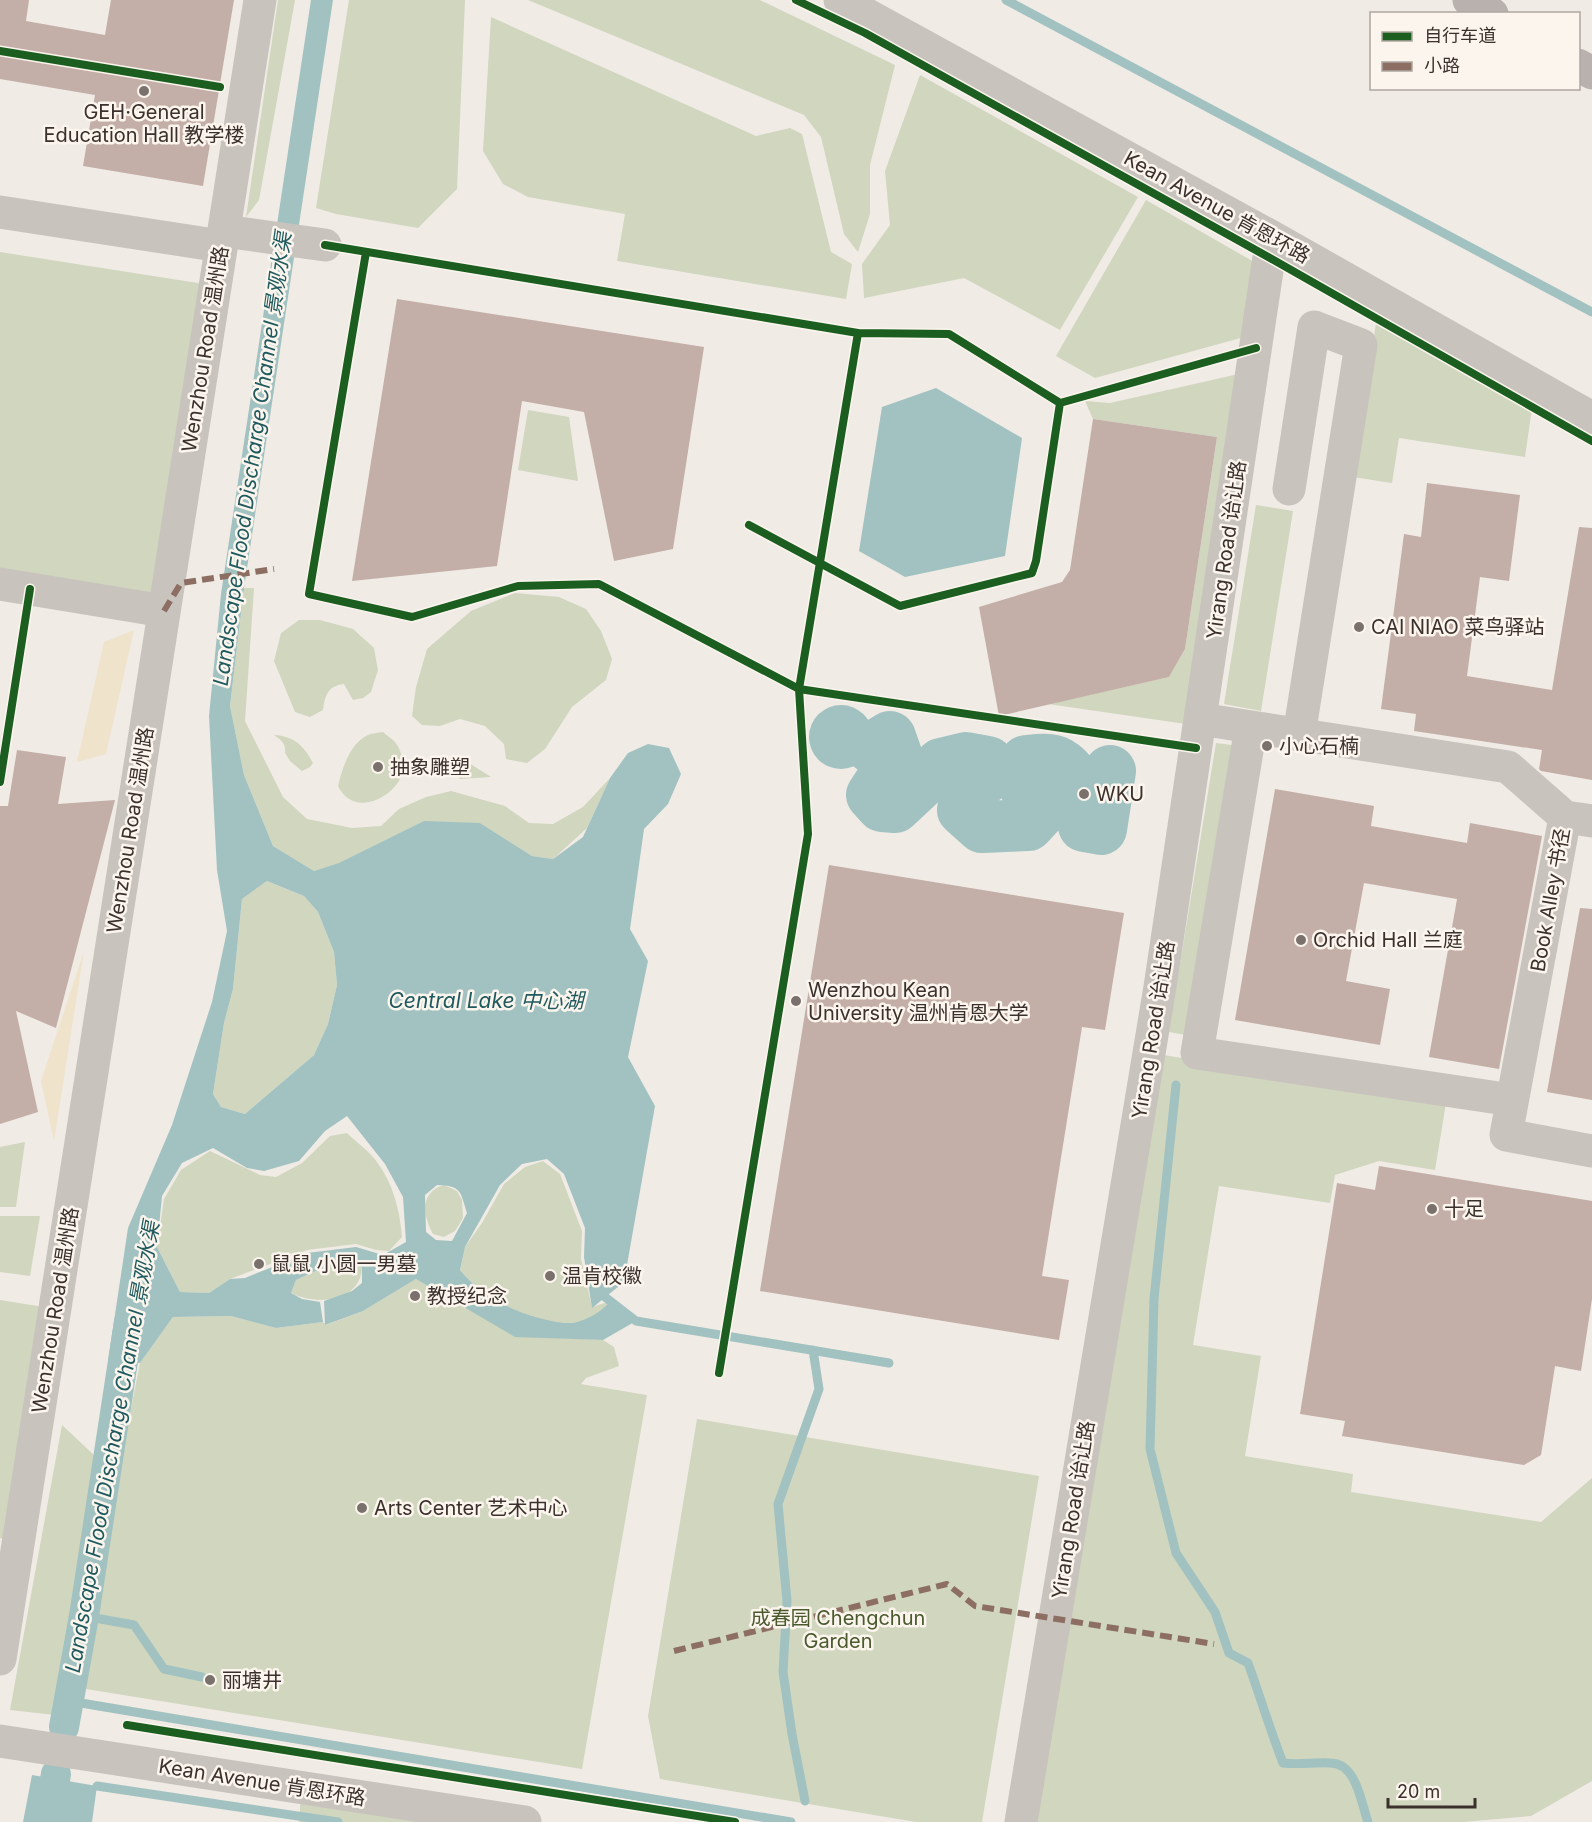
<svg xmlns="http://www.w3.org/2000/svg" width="1592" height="1822" viewBox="0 0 1592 1822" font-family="Inter,'Noto Sans SC',sans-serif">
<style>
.green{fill:#d1d6bf}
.sand{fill:#efe3cc}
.water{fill:#a1c2c1;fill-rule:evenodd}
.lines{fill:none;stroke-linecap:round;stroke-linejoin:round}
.stream{stroke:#a1c2c1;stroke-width:9}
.canal{stroke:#a1c2c1;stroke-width:30}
.river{stroke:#a1c2c1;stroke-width:52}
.building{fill:#c3afa7}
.minor{stroke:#c9c3be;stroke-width:33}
.primary{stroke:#b8b1ad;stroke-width:33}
.quiet{stroke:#8d6e63;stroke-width:6;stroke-dasharray:12 6;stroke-linecap:butt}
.cycleway-casing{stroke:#fbf5ee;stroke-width:11}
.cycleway{stroke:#1b5e20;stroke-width:8}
.poi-dot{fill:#7a716c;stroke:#fbf5ee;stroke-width:2}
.labels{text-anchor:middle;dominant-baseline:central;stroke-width:5;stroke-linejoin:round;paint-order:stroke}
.poi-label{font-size:20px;fill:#3b302b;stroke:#fbf5ee;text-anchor:start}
.street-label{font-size:20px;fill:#3b302b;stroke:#fbf5ee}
.park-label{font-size:20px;fill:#4a5a2e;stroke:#fbf5ee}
.water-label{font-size:21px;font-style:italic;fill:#1f5a5e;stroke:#fbf5ee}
</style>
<rect width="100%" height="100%" fill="#f0ebe5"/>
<path class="green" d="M 278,0 L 295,0 L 259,200 L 246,217 Z
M 349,0 L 465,0 L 457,189 L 418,228 L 336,214 L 316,208 Z
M 528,0 L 760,0 L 895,65 L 870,165 L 870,214 L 858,252 L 844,234 L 821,137 L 804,115 Z
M 491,17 L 756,136 L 790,128 L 802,134 L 831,252 L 852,264 L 846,299 L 617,261 L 625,214 L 528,197 L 503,184 L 483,151 Z
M 920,75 L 1138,197 L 1060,330 L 964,278 L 864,298 L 862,264 L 890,225 L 885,171 Z
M 1146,200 L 1261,266 L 1248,336 L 1095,378 L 1056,356 Z
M 0,252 L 204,284 L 154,599 L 0,573 Z
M 1376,323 L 1533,401 L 1525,457 L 1399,438 L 1392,483 L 1353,477 Z
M 1243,373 L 1186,724 L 1048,704 L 1169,677 L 1185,649 L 1217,437 L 1093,419 L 1085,401 L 1110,403 Z
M 528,410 L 569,417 L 578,481 L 518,470 Z
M 1256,505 L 1293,511 L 1261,711 L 1224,704 Z
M 244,588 L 254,588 L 245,721 L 283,797 L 307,819 L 352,828 L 381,826 L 399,809 L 426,797 L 451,791 L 505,806 L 529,823 L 553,824 L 583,807 L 610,778 L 587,828 L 553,859 L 532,856 L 480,823 L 314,871 L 273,846 L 244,775 L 230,706 Z
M 515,593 L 559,597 L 586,609 L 601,631 L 612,659 L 606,680 L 572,707 L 545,749 L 527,763 L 506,759 L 504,744 L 485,726 L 460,719 L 440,726 L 422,725 L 412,716 L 416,687 L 427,649 L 471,611 Z
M 299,620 L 320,620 L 353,629 L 374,648 L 378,670 L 371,692 L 363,698 L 353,700 L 344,684 C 327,686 325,696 323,710 L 310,717 L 295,712 L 274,661 L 281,633 Z
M 383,732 C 386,735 391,738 394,741 C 403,750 406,770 399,781 C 385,803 351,814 338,786 C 342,769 350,743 368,735 C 372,733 378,733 383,732 Z
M 274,735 C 294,736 304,746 313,763 L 310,767 L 302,771 L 290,761 L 285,753 C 286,743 281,740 274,735 Z
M 1216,743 L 1239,746 L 1191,1036 L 1169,1032 Z
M 435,758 L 469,763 L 491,777 L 460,779 L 448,766 Z
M 267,881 L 304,896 L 318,912 L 334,952 L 337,985 L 328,1024 L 314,1055 L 245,1114 L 221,1107 L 213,1094 L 224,1023 L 233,989 L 242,899 Z
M 1164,1055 L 1446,1103 L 1435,1170 L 1379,1161 L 1335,1175 L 1330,1203 L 1219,1186 L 1193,1345 L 1261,1356 L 1245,1456 L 1353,1474 L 1351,1492 L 1541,1522 L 1592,1478 L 1592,1781 L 1531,1816 L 1463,1822 L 1036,1822 Z
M 347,1133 C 356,1142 369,1151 377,1162 C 393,1183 400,1211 402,1237 L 389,1251 L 376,1250 L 356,1244 L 307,1250 L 230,1279 L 209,1293 L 180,1292 L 157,1247 L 164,1199 L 181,1170 L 210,1151 L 260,1175 L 276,1177 L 302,1163 L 330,1136 Z
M 25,1142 L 16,1207 L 0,1207 L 0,1147 Z
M 543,1161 L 560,1174 L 582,1231 L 581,1259 L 592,1307 L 611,1301 C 607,1305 602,1311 597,1314 C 555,1341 488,1303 460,1270 L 465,1247 L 482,1223 L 504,1184 L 525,1167 Z
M 444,1185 L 457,1191 L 462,1200 L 463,1218 L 455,1231 L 444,1237 L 433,1234 C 423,1215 419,1193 444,1185 Z
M 0,1216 L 40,1216 L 30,1276 L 0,1272 Z
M 339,1263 L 362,1267 C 361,1302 316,1306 291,1293 L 296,1280 L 313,1272 Z
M 416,1279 L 515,1336 L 603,1340 L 614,1347 L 619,1366 L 586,1378 L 581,1384 L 647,1395 L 582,1769 L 80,1688 L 118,1474 L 140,1363 L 173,1317 L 231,1316 L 276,1328 L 323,1322 L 326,1325 L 363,1311 Z
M 0,1300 L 44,1307 L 7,1540 L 0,1538 Z
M 697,1419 L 1039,1476 L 982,1822 L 916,1822 L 660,1779 L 648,1716 Z
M 62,1425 L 96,1457 L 55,1715 L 10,1710 Z
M 301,1795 L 461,1822 L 299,1822 Z"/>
<path class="sand" d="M 134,630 L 106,754 L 77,762 L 104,642 Z
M 84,951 L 54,1141 L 41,1081 Z"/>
<path class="water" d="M 311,0 L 333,0 L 244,588 L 230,706 L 244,775 L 273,846 L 314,871 L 339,863 L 424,821 L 480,823 L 532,856 L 553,859 L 583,837 L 610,778 L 628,753 L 648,744 L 669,748 L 681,774 L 668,804 L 644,829 L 630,929 L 648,961 L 628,1057 L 655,1106 L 624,1282 L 592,1308 L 584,1257 L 585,1228 L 564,1174 L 547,1159 L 522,1164 L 500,1185 L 465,1247 L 460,1270 C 481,1295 507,1309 539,1318 C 552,1321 566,1326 580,1321 C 593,1317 601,1311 611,1301 L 636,1321 L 603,1340 L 515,1337 L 416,1279 L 363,1311 L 325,1325 L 324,1301 L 352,1291 L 362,1283 L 362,1267 L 339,1263 L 313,1272 L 296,1280 L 291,1293 L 302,1299 L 320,1302 L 323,1322 L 276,1328 L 231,1316 L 173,1317 L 140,1363 L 108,1361 L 128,1228 L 172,1125 L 212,1002 L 227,931 L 217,870 L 209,716 L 221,594 ZM 267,881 L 304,896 L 318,912 L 334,952 L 337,985 L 328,1024 L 314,1055 L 245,1114 L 221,1107 L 213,1094 L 224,1023 L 233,989 L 242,899 ZM 347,1116 L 385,1164 L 403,1197 L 406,1242 L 383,1255 L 356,1247 L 307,1253 L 245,1278 L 230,1279 L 209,1293 L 180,1292 L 157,1247 L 162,1196 L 182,1163 L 213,1148 L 247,1168 L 264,1171 L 299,1161 L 325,1131 ZM 437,1185 C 462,1186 460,1191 467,1213 L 452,1241 L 436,1240 L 426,1232 L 425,1195 Z
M 936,388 L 1022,438 L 1005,556 L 905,577 L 859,551 L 882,407 Z
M809 737a32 32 0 1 1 64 0a32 32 0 1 1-64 0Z
M 32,1775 L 97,1786 L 92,1822 L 23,1822 Z"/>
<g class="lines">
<path class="stream" d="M 1006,0 L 1592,312
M 1176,1085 L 1154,1299 L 1150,1449 L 1176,1553 L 1215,1612 L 1229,1653 L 1248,1663 C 1260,1696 1270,1730 1283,1763 C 1299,1765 1314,1762 1330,1763 C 1357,1763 1361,1803 1368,1822
M 605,1297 L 636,1321 L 889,1363
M 84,1616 L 134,1625 L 164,1669 L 202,1677
M 69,1701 L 791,1822
M 97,1786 L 338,1822
M 805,1801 L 792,1734 L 783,1672 L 787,1601 L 778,1504 L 819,1389 L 813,1350"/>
<path class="canal" d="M 64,1727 L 84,1616 L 129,1322
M 48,1822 L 56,1774"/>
<path class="river" d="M 872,748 L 890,737 L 897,757 L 872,795 L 882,806 L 895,807 L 941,764 L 966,758 L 988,762 L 991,772 C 977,789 967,783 963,810 L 982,827 L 1028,825 L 1040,812 L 1031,794 L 1023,784 L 1026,761 C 1036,760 1050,758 1059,763 C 1080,775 1085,804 1084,826 L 1101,829 L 1110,771"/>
</g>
<path class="building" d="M 0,0 L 29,0 L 26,21 L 105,35 L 111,0 L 234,0 L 203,186 L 83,166 L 95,95 L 0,79 Z
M 397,299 L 704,347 L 673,549 L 614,561 L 584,412 L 522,401 L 497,566 L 352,581 Z
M 1093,419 L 1217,437 L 1185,649 L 1169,677 L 999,716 L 979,607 L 1062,582 L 1070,570 Z
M 1427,483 L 1520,495 L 1509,581 L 1480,577 L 1467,676 L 1552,690 L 1579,527 L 1592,528 L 1592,780 L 1541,771 L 1539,769 L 1542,750 L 1414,731 L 1416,714 L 1381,709 L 1404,534 L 1421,537 Z
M 17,750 L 66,757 L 58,804 L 115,800 L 56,1028 L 16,1011 L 38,1112 L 0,1124 L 0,806 L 8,806 Z
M 1275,789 L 1374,806 L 1371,826 L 1467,843 L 1470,823 L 1542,836 L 1499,1069 L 1429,1057 L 1457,899 L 1364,883 L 1346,981 L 1390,989 L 1380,1045 L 1235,1020 Z
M 829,865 L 1124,913 L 1105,1030 L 1082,1027 L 1042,1276 L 1069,1280 L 1059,1340 L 760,1291 Z
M 1580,908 L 1592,909 L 1592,1100 L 1547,1092 Z
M 1379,1166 L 1592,1201 L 1592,1299 L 1581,1371 L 1555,1366 L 1541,1455 L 1524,1465 L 1342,1436 L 1345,1421 L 1300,1414 L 1337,1183 L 1375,1190 Z"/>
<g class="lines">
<path class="minor" d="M 840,0 L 1272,237 L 1592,418
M 0,212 L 221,246
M 224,231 L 325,245
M 1289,489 L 1314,327 L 1361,345 L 1299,735
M 0,584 L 164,611
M 1200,719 L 1508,767 L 1565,817 L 1506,1135 L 1592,1151
M 1251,727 L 1197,1053 L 1512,1100
M 1565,817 L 1592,821
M 0,1659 L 260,0
M 0,1741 L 525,1822
M 1021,1822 L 1160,987 L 1272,237"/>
<path class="primary" d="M 1469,0 L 1492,14
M 1578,65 L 1592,73"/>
<path class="quiet" d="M 164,611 L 181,583 L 274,569
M 674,1651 L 947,1584 L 975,1606 L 1214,1644"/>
<g class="cycleway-casing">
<path id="cycleway" d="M 796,0 L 865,33 L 1270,258 L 1592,441
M 0,51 L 220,87
M 325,245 L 858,333
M 366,252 L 309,594 L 412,617 L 518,586 L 599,584 L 799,689 L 1196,748
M 749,525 L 900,606 L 1032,573 L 1036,561 L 1060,403
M 0,782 L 30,589
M 719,1373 L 808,834 L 799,689 L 858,333 L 949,334 L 1060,403 L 1256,348
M 127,1725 L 735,1822"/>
</g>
<use href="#cycleway" class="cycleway"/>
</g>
<g class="poi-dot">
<circle cx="144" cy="91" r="6"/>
<circle cx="1359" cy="627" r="6"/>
<circle cx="1267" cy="746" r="6"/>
<circle cx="378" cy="767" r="6"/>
<circle cx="1084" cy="794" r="6"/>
<circle cx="1301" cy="940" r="6"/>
<circle cx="796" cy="1001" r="6"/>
<circle cx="1432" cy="1209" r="6"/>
<circle cx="259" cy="1264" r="6"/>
<circle cx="550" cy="1276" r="6"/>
<circle cx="415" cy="1296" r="6"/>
<circle cx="362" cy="1508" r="6"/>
<circle cx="210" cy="1680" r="6"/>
</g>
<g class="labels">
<g class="poi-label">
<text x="144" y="112" text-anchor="middle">GEH·General<tspan x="144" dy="23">Education Hall 教学楼</tspan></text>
<text x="1371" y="627">CAI NIAO 菜鸟驿站</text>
<text x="1279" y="746">小心石楠</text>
<text x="390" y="767">抽象雕塑</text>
<text x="1096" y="794">WKU</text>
<text x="1313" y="940">Orchid Hall 兰庭</text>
<text x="808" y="990">Wenzhou Kean<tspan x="808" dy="23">University 温州肯恩大学</tspan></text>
<text x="1444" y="1209">十足</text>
<text x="271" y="1264">鼠鼠 小圆一男墓</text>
<text x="562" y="1276">温肯校徽</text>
<text x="427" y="1296">教授纪念</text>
<text x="374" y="1508">Arts Center 艺术中心</text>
<text x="222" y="1680">丽塘井</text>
</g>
<g class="street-label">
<text transform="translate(1217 207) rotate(29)">Kean Avenue 肯恩环路</text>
<text transform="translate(205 349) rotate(-81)">Wenzhou Road 温州路</text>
<text transform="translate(1226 550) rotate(-82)">Yirang Road 诒让路</text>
<text transform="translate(130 830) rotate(-81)">Wenzhou Road 温州路</text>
<text transform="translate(1550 900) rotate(-80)">Book Alley 书径</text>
<text transform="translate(1153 1030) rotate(-81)">Yirang Road 诒让路</text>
<text transform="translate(55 1310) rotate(-81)">Wenzhou Road 温州路</text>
<text transform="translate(1073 1510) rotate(-81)">Yirang Road 诒让路</text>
<text transform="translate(262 1782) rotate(9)">Kean Avenue 肯恩环路</text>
</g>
<g class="park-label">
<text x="838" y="1618">成春园 Chengchun<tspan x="838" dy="23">Garden</tspan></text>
</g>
<g class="water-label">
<text transform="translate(252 459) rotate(-82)">Landscape Flood Discharge Channel 景观水渠</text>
<text x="486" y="1000">Central Lake 中心湖</text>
<text transform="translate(112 1447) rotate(-80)">Landscape Flood Discharge Channel 景观水渠</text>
</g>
</g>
<rect x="1370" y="12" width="210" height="78" fill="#fbf5ee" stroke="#aea6a0" stroke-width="1.5"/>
<rect x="1382" y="32" width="30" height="9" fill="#1b5e20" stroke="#aea6a0" stroke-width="1.5"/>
<text x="1424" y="42" font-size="18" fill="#3b302b">自行车道</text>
<rect x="1382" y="62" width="30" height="9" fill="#8d6e63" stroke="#aea6a0" stroke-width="1.5"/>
<text x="1424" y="72" font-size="18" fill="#3b302b">小路</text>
<path d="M1388 1798v9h87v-9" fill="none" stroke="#3b302b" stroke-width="3"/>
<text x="1397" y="1798" font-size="18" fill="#3b302b" stroke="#fbf5ee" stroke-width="4.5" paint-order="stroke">20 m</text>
</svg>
